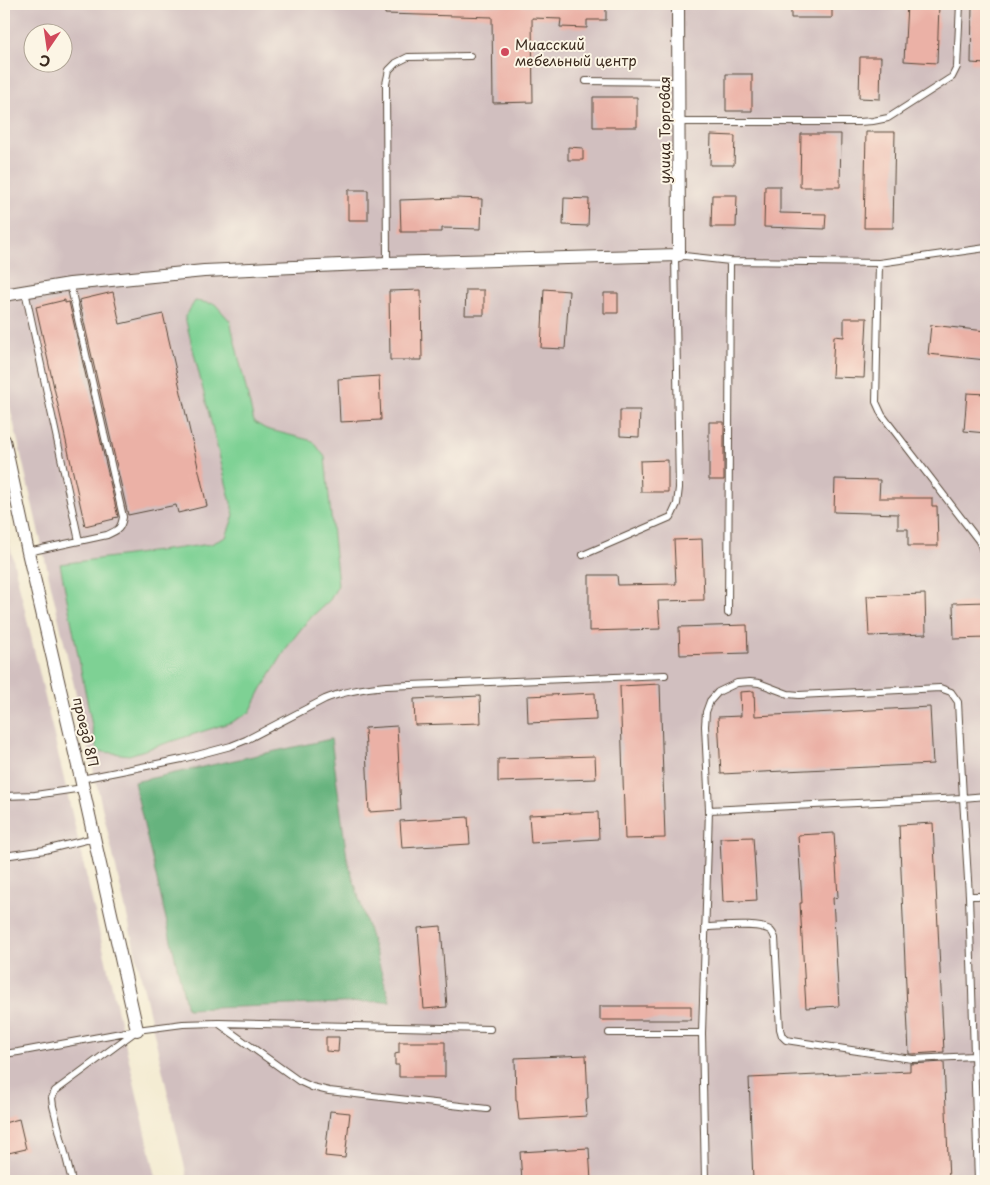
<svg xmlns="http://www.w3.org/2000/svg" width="990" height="1185" viewBox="0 0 990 1185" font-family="'Playpen Sans',sans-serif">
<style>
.industrial{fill:#d1bfbf;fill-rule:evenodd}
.green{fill:#7ed194;stroke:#5c7e59}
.forest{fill:#66b37e;stroke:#506e4e}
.building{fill:#ebb1a6}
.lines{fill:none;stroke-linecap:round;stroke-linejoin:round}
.lane-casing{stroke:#574739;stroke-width:8}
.street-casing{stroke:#574739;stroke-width:14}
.lane{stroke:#fff;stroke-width:6}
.street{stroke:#fff;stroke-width:12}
.poi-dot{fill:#d1495b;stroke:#fcf5e5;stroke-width:2}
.labels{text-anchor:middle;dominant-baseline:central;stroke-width:4;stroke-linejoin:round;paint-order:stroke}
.poi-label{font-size:14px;fill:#3b2a1e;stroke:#fcf5e5;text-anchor:start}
.street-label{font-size:14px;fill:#3b2a1e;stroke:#fcf5e5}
</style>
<rect width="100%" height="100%" fill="#fcf5e5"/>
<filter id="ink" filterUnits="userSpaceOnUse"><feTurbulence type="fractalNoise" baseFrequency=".02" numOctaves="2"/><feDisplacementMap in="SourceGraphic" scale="10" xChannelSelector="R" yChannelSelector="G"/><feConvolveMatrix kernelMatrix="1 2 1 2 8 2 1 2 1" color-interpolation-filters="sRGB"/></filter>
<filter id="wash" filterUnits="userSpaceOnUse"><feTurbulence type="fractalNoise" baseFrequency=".0096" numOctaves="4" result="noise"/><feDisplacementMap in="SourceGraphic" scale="20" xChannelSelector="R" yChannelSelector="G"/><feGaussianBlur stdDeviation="1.12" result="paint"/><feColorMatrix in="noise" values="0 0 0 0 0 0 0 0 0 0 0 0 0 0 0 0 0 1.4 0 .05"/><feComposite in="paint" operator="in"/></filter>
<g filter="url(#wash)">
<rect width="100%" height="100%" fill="#f4ecd3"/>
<path class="industrial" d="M 4,4 L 986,4 L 986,1181 L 188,1181 L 4,381 ZM 32,32 L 62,32 L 62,62 L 32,62 Z
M 4,520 L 157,1181 L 4,1181 Z"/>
<path class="green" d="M 195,301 L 215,304 L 230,321 L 254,422 L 266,429 L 313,441 L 325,457 L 338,585 L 330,600 L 308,620 L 290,643 L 261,690 L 250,712 L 232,722 L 129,755 L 97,751 L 60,564 L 211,544 L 226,537 L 234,515 L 185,317 Z"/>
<path class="forest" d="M 331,739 L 347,858 L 390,1001 L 187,1009 L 134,782 Z"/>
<g id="blocks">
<path class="building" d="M 385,4 L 606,8 L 606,20 L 587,20 L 587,28 L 560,27 L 561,19 L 532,18 L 533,102 L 493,103 L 492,17 L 385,14 Z
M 791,4 L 832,4 L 832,18 L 791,18 Z
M 907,4 L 939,4 L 937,63 L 904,61 Z
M 972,4 L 986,4 L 986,64 L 971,63 Z
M 860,57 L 881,57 L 880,99 L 859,98 Z
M 726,74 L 752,74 L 752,111 L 726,111 Z
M 593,97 L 637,97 L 637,127 L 593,127 Z
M 866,132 L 895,132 L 893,228 L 864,228 Z
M 801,134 L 841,134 L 840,187 L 800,187 Z
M 711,135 L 735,136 L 734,165 L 710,165 Z
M 568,147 L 583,148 L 583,160 L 568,160 Z
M 765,186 L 780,186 L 780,213 L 826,214 L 825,229 L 764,227 Z
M 348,190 L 368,190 L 368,220 L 348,220 Z
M 712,195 L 737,195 L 736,227 L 711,227 Z
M 457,198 L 482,199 L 481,229 L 442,228 L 442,232 L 401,232 L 400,200 Z
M 564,198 L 589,199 L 588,226 L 563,225 Z
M 544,289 L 569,291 L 565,349 L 541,348 Z
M 421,290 L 422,360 L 390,360 L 389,291 Z
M 466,290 L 484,290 L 484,315 L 465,315 Z
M 113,292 L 120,324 L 163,314 L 207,506 L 178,513 L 176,505 L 128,515 L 79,300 Z
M 604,293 L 618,293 L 618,313 L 604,313 Z
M 65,300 L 65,303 L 69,302 L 118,517 L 113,518 L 114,519 L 85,526 L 36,307 Z
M 844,318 L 867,318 L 864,378 L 832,377 L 834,336 L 844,337 Z
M 931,325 L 986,331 L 986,360 L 928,354 Z
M 379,376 L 381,420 L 340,422 L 338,379 Z
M 967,393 L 986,394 L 986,433 L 964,431 Z
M 620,410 L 640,410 L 639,437 L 620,436 Z
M 709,422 L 724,422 L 724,480 L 709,480 Z
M 668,460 L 668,492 L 641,492 L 640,461 Z
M 835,479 L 880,480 L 879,498 L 932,498 L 932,506 L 937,506 L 938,546 L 908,546 L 908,529 L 898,529 L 898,514 L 834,512 Z
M 702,539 L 704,600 L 658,601 L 660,629 L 589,631 L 589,575 L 617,575 L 618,585 L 676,584 L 674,540 Z
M 925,594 L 926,634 L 869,636 L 867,596 Z
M 986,602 L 986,638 L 954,639 L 953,603 Z
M 747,625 L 748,653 L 680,655 L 679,627 Z
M 660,684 L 665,838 L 625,839 L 620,686 Z
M 754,691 L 755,716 L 930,707 L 933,764 L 721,774 L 718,717 L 741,716 L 740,692 Z
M 595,693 L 596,720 L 528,723 L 527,696 Z
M 480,696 L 481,723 L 415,725 L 414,699 Z
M 397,726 L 401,810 L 369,812 L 365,728 Z
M 595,756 L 596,779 L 498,782 L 498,759 Z
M 598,812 L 599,839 L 531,843 L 529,815 Z
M 468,817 L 470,844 L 402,848 L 400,821 Z
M 933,823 L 944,1052 L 913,1054 L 909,1054 L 899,825 Z
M 834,833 L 838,897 L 833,898 L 839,1006 L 806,1008 L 800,903 L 802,903 L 798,835 Z
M 753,837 L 757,900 L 723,902 L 720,838 Z
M 441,926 L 447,1007 L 424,1009 L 418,928 Z
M 600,1006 L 691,1006 L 691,1020 L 600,1020 Z
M 326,1037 L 339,1037 L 338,1052 L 326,1051 Z
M 399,1042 L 445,1042 L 445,1077 L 399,1077 L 399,1065 L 395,1065 L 395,1054 L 399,1053 Z
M 586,1055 L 588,1098 L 586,1099 L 587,1116 L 519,1120 L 517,1101 L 516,1101 L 515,1058 Z
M 944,1062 L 949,1181 L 753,1181 L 749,1078 L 910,1071 L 910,1064 Z
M 330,1111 L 350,1113 L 345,1158 L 325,1156 Z
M 19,1119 L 26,1149 L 4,1154 L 4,1123 Z
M 589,1148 L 591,1181 L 522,1181 L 520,1152 Z"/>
</g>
</g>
<g filter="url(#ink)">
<use href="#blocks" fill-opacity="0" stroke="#574739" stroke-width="1"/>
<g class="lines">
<g class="lane-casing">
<path id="lane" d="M 586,81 L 679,82
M 679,122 L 859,122 L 873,121 L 888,118 L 952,77 L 957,67 L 960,4
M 387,263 L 386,84 L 389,70 L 396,63 L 408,57 L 470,56
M 879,263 L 876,402 L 882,415 L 979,541 C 987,556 985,575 986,592
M 25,291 L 79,541
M 28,552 L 107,535 C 118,530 121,529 123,517 L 70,284
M 583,555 L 671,517 L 677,504 L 679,488 L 675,255 L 730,261 L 879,263 L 986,248
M 728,613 L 730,261
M 81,779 L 182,759 L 231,746 L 246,740 L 325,699 C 345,691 365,688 386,686 L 665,675
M 4,796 L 35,795 L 83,788
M 4,856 L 45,850 L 94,838
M 969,896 L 963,798 L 986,796
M 705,927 C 719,927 761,922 771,931 C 773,933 774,936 775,938 L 780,1029 L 782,1036 L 786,1040 L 897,1057 L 913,1059 L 974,1056
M 219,1023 L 490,1029
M 609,1033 L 702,1033
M 4,1054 L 18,1052 L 137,1030 L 183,1024 L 218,1023 L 299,1081 L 312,1087 L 329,1091 L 487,1109
M 976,1098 L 986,1098
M 72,1181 L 53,1106 L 52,1098 L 55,1091 L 136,1031
M 705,1181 L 702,1033 L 709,810 L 705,726 L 706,712 L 710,701 L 718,692 L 737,683 L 750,682 L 759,683 L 788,694 L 799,695 L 940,688 L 951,692 L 958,702 L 963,798 L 709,810
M 978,1181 L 969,896 L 986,896"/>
</g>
<g class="street-casing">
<path id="street" d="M 4,295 L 70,284 L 204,271 L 387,263 L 679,255 L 678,4
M 4,440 L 28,552 L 81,779 L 137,1030"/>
</g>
<use href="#lane" class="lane"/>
<use href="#street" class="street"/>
</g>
</g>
<circle class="poi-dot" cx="505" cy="52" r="5"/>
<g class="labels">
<g class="poi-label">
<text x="515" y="44">Миасский<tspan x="515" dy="16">мебельный центр</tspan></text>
</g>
<g class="street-label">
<text transform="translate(664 130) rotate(-90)">улица Торговая</text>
<text transform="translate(86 732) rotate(77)">проезд 8П</text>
</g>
</g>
<rect width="990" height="1185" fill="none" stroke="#fcf5e5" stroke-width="20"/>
<g transform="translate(48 48) rotate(193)"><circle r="24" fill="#fcf5e5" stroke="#afa495"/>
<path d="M0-4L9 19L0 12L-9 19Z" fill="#d1495b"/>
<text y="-8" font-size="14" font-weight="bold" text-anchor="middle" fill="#3b2a1e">С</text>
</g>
</svg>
